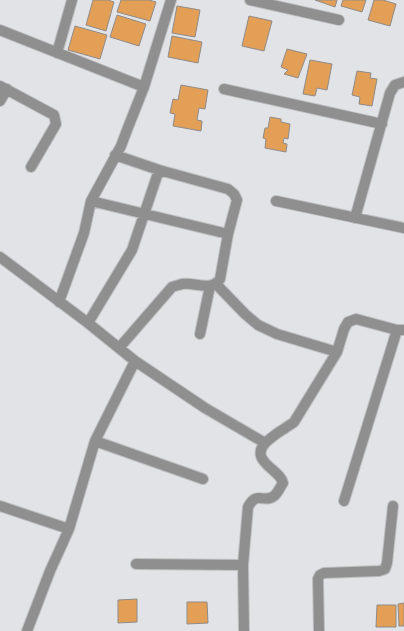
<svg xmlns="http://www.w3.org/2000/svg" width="404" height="631" viewBox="0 0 404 631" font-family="Merriweather,serif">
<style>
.building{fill:#e49f57;stroke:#8e8b89}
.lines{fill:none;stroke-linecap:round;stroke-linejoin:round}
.minor-casing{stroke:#bfc0c3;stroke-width:12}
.minor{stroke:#908f8f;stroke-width:10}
</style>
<rect width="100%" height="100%" fill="#e2e3e6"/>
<path class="building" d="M 93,0 L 108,0 L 114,2 L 106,31 L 86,25 Z
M 121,0 L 149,0 L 156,2 L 150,21 L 117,12 Z
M 315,0 L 337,0 L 335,7 Z
M 343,0 L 366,0 L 362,12 L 341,6 Z
M 374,0 L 383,0 L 396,4 L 390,26 L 368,20 Z
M 177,6 L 200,10 L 195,37 L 172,33 Z
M 117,15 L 146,24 L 139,46 L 110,37 Z
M 249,16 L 272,21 L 264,51 L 242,46 Z
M 75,26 L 107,35 L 100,59 L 68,50 Z
M 172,36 L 202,42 L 198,63 L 168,57 Z
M 287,49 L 307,54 L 298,78 L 284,74 L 288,70 L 281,67 Z
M 310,60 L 332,64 L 327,90 L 317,88 L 315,96 L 303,94 Z
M 357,71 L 371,73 L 370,78 L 377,79 L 372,106 L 359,104 L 360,97 L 352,95 Z
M 181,85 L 208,90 L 205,109 L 199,108 L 197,120 L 202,121 L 201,131 L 173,126 L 175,114 L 170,113 L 173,99 L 178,100 Z
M 270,117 L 281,119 L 281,122 L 290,124 L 288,139 L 284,138 L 283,143 L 287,144 L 286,152 L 265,148 L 266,139 L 263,138 L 265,128 L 268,128 Z
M 137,599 L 137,622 L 118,623 L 118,600 Z
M 187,602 L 207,602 L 208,623 L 187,624 Z
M 404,603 L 404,626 L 399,626 L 398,604 Z
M 377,605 L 396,605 L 396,627 L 376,627 Z"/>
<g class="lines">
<g class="minor-casing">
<path id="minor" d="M 250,0 L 339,20
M 0,30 L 144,87
M 57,53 L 72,0
M 0,86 L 54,115 L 56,124 L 31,167
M 224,89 L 382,124
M 0,101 L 7,89
M 115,155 L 159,170 L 228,189 L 234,194 L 237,200 L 228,234 L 220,279 C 211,292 195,282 182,284 C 179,285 175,286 172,287 L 119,348
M 91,201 L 228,234
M 276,201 L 404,228
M 355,218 L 390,93 L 395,85 L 404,82
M 0,257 L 88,323 L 135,361 L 205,408 L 265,443
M 216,284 L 245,314 L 258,325 L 277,334 L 337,352
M 59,302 L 84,233 L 91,201 L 121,146 L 127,130 L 144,87 L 171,0
M 88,323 L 132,250 L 159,170
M 200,334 L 210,286
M 95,441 L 203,479
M 344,501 L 397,330 L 403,330
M 0,506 L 69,529
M 136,564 L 243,565
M 27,631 L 50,571 L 69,529 L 95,441 L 135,361
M 244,631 L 243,565 L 248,507 C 257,490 264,504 274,496 C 278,493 280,487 283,483 C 280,469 248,461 266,442 C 271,438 278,432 284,429 C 287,426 291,425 294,422 L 337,352 L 344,329 L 348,322 L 356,319 L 397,330
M 319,631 L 318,579 L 320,575 L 324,573 L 379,571 L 385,569 L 387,563 L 393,506"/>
</g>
<use href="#minor" class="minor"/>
</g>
</svg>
